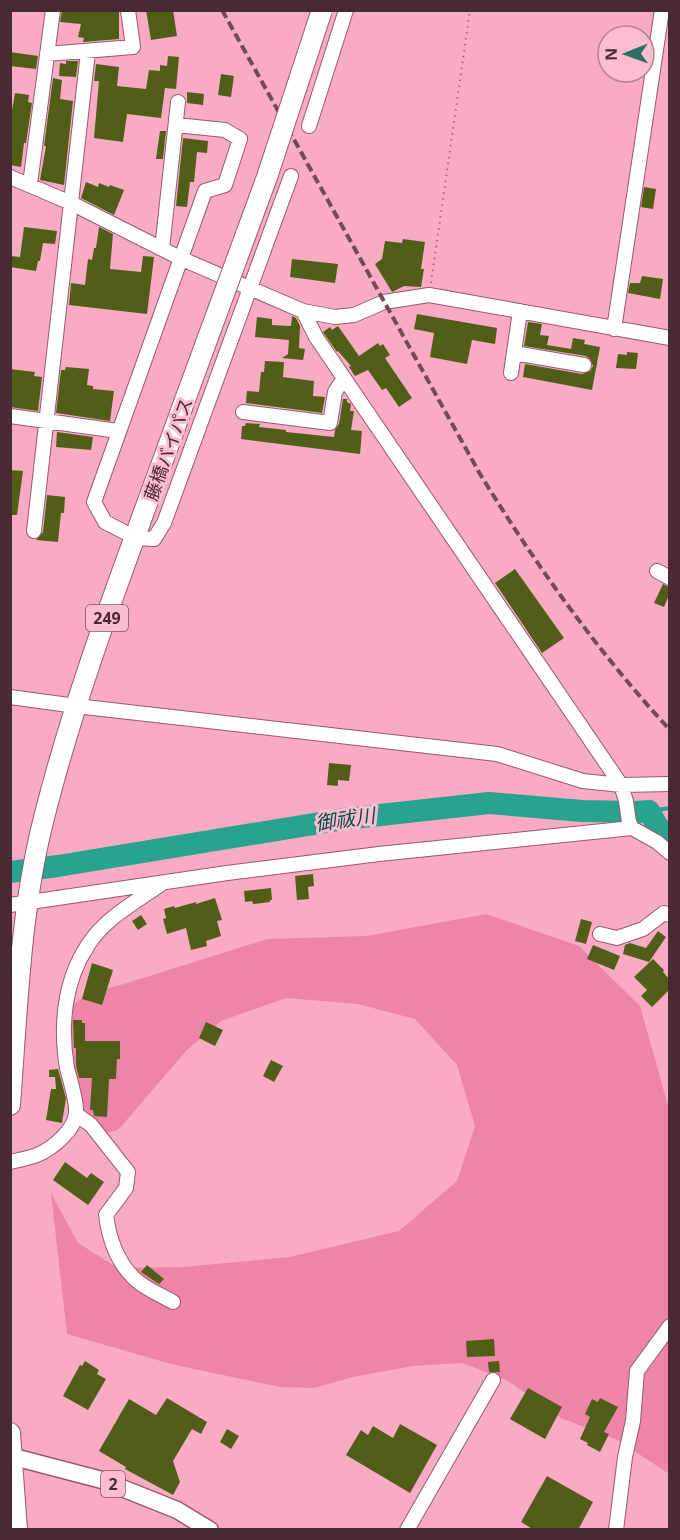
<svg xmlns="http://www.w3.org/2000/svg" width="680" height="1540" viewBox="0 0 680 1540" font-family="'Open Sans','Noto Sans JP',sans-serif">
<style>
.green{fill:#ee84a8}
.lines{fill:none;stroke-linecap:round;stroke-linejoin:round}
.stream{stroke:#28a390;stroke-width:4}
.river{stroke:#28a390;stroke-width:22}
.building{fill:#515e17}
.minor-casing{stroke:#9b576e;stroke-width:16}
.major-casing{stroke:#9b576e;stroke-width:19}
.highway-casing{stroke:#9b576e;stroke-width:22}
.path{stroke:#a16b7c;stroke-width:2;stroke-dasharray:1.5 4.5;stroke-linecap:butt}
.minor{stroke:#fff;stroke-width:14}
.major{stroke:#fff;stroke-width:16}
.highway{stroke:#fff;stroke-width:20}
.rail{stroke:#754a58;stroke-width:4;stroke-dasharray:9 4.5;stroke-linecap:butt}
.highway-bridge-casing{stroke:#9b576e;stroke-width:22;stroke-linecap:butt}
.highway-bridge{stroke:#fff;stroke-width:20}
.labels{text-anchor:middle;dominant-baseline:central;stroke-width:6;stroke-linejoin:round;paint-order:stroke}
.shield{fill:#fcbdd0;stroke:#7f5663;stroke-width:1.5}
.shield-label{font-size:16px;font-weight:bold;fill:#492a34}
.street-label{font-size:18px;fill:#492a34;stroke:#fcbdd0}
.water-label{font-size:20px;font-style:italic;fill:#064d42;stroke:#fcbdd0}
</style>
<rect width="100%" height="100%" fill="#f8abc3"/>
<path class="green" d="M 486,914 L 579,946 L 640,1006 L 669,1109 L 669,1474 L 618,1440 L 561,1418 L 508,1381 L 463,1363 L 413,1366 L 353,1377 L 314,1388 L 280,1387 L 171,1364 L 67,1334 L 51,1193 L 78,1243 L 118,1268 L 183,1267 L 290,1257 L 399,1231 L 457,1181 L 475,1126 L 457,1065 L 415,1019 L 358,1004 L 286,998 L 221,1021 L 187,1050 L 118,1130 L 98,1135 L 83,1119 L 62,1061 L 71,1006 L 90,993 L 124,984 L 267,939 L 367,936 Z"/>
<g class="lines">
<path class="stream" d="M 649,811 L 670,808"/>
<path class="river" d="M 10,872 L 58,866 L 344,819 L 489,803 L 582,811 L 636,812 L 649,811 L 658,827 L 670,837"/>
</g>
<path class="building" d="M 62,10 L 119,10 L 119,39 L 83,42 L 84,38 L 78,37 L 81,24 L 60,22 Z
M 146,10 L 173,10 L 177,36 L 151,40 Z
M 10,52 L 38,56 L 36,69 L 10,66 Z
M 168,56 L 179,57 L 176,89 L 165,88 L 161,118 L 127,114 L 123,142 L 94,138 L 99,81 L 94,81 L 96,64 L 119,67 L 117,86 L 146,89 L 149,70 L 160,71 L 160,65 L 167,66 Z
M 66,61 L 78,61 L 76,77 L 59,76 L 60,63 L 66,64 Z
M 221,74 L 234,76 L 231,97 L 218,95 Z
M 53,78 L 62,80 L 60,99 L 73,101 L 64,185 L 40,180 L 46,146 L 44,146 Z
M 187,92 L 204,94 L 203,105 L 187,103 Z
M 15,93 L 29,95 L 28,102 L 32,103 L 26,143 L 24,143 L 21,167 L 10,165 L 10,122 Z
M 160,131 L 166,131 L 163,159 L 156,159 Z
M 183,138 L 208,141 L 207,153 L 197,152 L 194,182 L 190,182 L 187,207 L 176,206 Z
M 86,182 L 98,187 L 99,183 L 109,187 L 110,185 L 124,190 L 114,215 L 81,198 Z
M 644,187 L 656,189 L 653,209 L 641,207 Z
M 24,227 L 57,231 L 55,244 L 43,243 L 40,261 L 38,261 L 36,271 L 10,267 L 10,256 L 20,257 Z
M 99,227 L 113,234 L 110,269 L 141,272 L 143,256 L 154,257 L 147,314 L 69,305 L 71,283 L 85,285 L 88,259 L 92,260 L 94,248 L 96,248 Z
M 403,239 L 425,242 L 421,269 L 424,269 L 421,287 L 404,286 L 392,292 L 375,264 L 382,259 L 385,241 L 402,243 Z
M 292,259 L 338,264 L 335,283 L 290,277 Z
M 642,276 L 663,279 L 660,299 L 628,293 L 630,283 L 640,283 Z
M 417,314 L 497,328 L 495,344 L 472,340 L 467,364 L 430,357 L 434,333 L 414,329 Z
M 292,316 L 296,318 L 300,326 L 299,348 L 305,349 L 303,360 L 282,358 L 288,354 L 289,340 L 255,337 L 257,317 L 272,319 L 272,325 L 291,326 Z
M 528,322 L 542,324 L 540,335 L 549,336 L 547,345 L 571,349 L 573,338 L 585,340 L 584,344 L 600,347 L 592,390 L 523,377 L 525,364 L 582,374 L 590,371 L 593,366 L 590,359 L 586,356 L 524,346 Z
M 338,326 L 359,356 L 378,343 L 380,346 L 383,344 L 390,355 L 385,358 L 412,398 L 399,407 L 386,388 L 382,390 L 368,370 L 355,376 L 349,367 L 351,366 L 338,351 L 337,352 L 323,332 L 330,327 L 332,330 Z
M 627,352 L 638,353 L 636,369 L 616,368 L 618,354 L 627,355 Z
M 265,361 L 284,362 L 283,377 L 314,381 L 313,396 L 325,397 L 322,413 L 246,403 L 247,391 L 259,392 L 261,372 L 264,372 Z
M 66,367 L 89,369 L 87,385 L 93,386 L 93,389 L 114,391 L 110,421 L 56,413 L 61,370 L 65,370 Z
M 10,369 L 35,372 L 34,376 L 42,377 L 38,411 L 10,407 Z
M 343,399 L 347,399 L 347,402 L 351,404 L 350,411 L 354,411 L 351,430 L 362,431 L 360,454 L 241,439 L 242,426 L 245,426 L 246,423 L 260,424 L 259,427 L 286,430 L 286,432 L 334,437 L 335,430 L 339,424 Z
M 57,432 L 93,437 L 91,450 L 56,447 Z
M 10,470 L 23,471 L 17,515 L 10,515 Z
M 47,495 L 65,497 L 64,513 L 61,513 L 58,542 L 36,540 L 43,532 Z
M 515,569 L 564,638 L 542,653 L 495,583 Z
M 663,584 L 669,587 L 669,595 L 664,607 L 654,603 Z
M 329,763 L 351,765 L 349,781 L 338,780 L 338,786 L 327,785 Z
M 313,874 L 314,886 L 308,887 L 309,899 L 297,900 L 295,876 Z
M 271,888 L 272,900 L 270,900 L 270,902 L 253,904 L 252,901 L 245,902 L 244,891 Z
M 215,898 L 222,920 L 217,921 L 221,936 L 206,941 L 207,946 L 191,950 L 186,928 L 167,934 L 163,919 L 166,918 L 164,909 L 174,906 L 175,908 L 196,902 L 196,904 Z
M 141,915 L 147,924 L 138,930 L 132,921 Z
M 581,919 L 592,922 L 586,944 L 575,941 Z
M 658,931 L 666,937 L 649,962 L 623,954 L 625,945 L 630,943 L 646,948 Z
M 593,945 L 620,956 L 614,970 L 587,959 Z
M 653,959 L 664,970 L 663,972 L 669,979 L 669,990 L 652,1007 L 641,996 L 647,990 L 634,977 Z
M 92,963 L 113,970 L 102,1005 L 82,999 Z
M 73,1020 L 82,1020 L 82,1023 L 85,1023 L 85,1041 L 120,1041 L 120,1059 L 117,1059 L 116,1079 L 109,1079 L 107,1117 L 94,1116 L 93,1110 L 90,1110 L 92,1078 L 79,1078 L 76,1066 L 76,1048 L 74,1048 Z
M 206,1022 L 223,1030 L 215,1046 L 199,1038 Z
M 271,1060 L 283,1066 L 274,1082 L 263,1076 Z
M 58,1069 L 66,1098 L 62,1123 L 46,1120 L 51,1089 L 56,1089 L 55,1077 L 49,1077 L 49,1070 Z
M 65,1162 L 87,1178 L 91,1173 L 104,1182 L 88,1205 L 53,1180 Z
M 147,1265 L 164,1279 L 159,1284 L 141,1272 Z
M 494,1339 L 495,1356 L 467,1357 L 466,1341 Z
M 85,1361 L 99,1370 L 97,1374 L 106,1379 L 88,1410 L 63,1396 L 80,1365 L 82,1366 Z
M 499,1361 L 500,1372 L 489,1372 L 488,1362 Z
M 528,1388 L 562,1407 L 545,1439 L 510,1419 Z
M 167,1398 L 207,1422 L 201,1434 L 192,1429 L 173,1461 L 180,1482 L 173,1495 L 125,1469 L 126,1467 L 99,1451 L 129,1399 L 156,1415 Z
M 600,1398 L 618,1407 L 604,1432 L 609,1434 L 600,1452 L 587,1445 L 588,1443 L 580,1439 L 590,1417 L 585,1414 L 592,1399 L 598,1402 Z
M 400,1424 L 437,1445 L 410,1493 L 346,1455 L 361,1430 L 368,1435 L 373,1426 L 393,1438 Z
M 227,1429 L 239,1436 L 231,1449 L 220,1442 Z
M 547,1476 L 593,1502 L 578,1530 L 534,1530 L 521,1522 Z"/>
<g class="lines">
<g class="minor-casing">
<path id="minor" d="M 47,54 L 133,47 L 128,10
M 176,125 L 225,130 L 240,139 L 225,185 L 205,191 L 94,502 L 105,522 L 136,538 L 154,539 L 164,523 L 291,176
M 309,126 L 346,10
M 10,177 L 71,203 L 182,259 L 303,311 L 335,317 L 354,315 L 384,302 L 429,295 L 670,338
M 30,184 L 53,10
M 162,249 L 178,102
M 303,311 L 316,337 L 621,785 L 626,801 L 629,822 L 632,828 L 657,842 L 670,853
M 614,329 L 662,10
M 514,353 L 584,365
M 511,373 L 520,311
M 243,412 L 330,423 L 335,392 L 344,378
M 10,416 L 118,431
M 34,531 L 88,52
M 657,571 L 670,578
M 10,697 L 76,706 L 497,754 L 583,781 L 621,785 L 670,784
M 10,905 L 227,873 L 379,854 L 632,828
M 600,934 L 617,938 L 643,929 L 664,913 L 670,915
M 76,1114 L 91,1125 L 128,1172 L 126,1188 L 106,1215 C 109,1238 117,1263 136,1280 C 146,1289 161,1295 173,1302
M 10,1162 C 19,1160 29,1158 37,1155 C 52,1149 75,1130 76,1113 C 77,1101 70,1080 67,1068 C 60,1026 64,981 88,945 C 105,918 136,902 161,884
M 407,1530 L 493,1380
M 616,1530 L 625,1457 L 633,1421 L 637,1371 L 670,1326"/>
</g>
<g class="major-casing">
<path id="major" d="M 10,1456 L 102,1480 L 177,1510 L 210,1530"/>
</g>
<g class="highway-casing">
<path id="highway" d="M 10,1105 C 17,1013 20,919 41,830 C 76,686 132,547 182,408
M 10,1433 L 17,1530"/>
</g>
<path class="path" d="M 431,283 L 470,10"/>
<use href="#minor" class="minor"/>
<use href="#major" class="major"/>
<use href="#highway" class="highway"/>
<path class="rail" d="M 222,10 L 480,474 C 536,565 597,651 670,730"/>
<g class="highway-bridge-casing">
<path id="highway-bridge" d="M 182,408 L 267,177 L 322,10"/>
</g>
<use href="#highway-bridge" class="highway-bridge"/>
</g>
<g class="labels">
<g class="shield">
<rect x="86" y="605" width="42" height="26" rx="4.5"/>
<rect x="101" y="1471" width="24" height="26" rx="4.5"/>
</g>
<g class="shield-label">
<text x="107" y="618">249</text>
<text x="113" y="1484">2</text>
</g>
<g class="street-label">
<text transform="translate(168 449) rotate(-70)">藤橋バイパス</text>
</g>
<g class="water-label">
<text transform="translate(345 819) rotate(-8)">御祓川</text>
</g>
</g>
<rect width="680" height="1540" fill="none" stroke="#492a34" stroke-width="24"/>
<g transform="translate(626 54) rotate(269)"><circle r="28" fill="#fcbdd0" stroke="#b48292" stroke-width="1.5"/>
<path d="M0-4.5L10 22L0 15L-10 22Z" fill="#2b7064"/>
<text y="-9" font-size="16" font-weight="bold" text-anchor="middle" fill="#492a34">N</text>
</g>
</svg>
